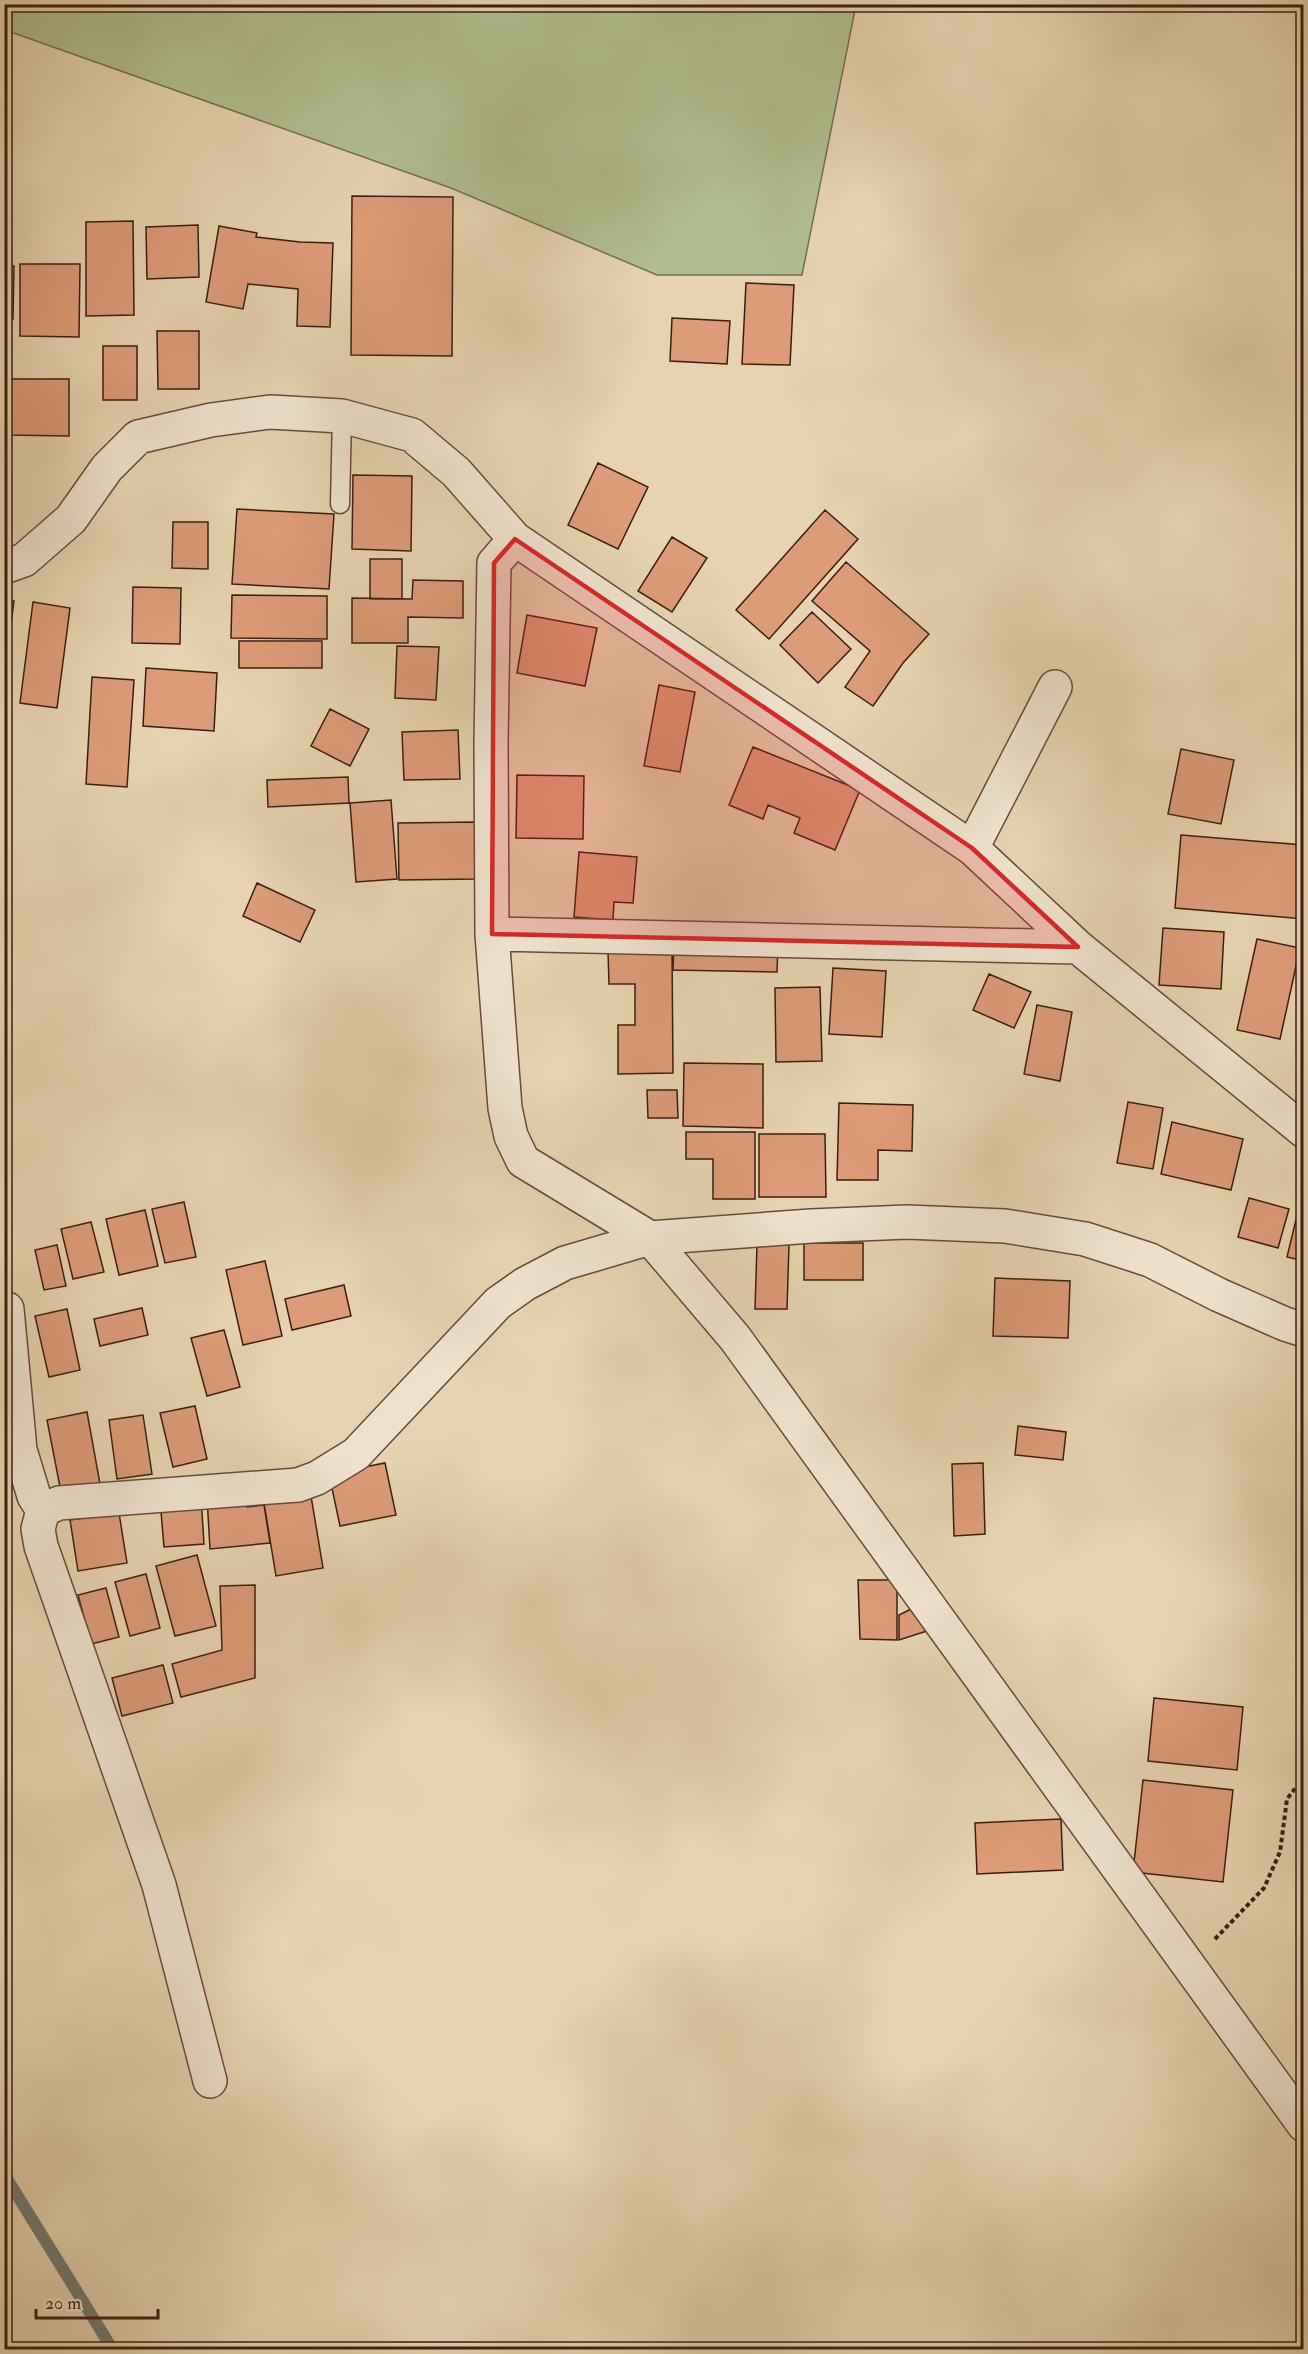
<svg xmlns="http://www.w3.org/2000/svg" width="1308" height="2354" viewBox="0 0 1308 2354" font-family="'IM FELL Double Pica',serif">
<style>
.green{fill:#b1be8f;stroke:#766e50;stroke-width:1.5}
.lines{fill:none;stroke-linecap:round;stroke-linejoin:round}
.stream{stroke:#737a70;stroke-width:12}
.building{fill:#dc9c77;stroke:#3c1e11;stroke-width:1.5}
.lane-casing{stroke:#674b39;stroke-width:21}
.street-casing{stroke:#674b39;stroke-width:36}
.path{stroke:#3c1e11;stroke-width:4;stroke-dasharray:4.5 3;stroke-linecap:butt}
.lane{stroke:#efe2cc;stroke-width:18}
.street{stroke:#efe2cc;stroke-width:33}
.marked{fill:#d62828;fill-opacity:0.2;stroke:#d62828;stroke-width:4.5;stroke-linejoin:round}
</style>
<rect width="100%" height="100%" fill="#e7d3b0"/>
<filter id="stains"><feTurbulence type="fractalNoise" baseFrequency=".00333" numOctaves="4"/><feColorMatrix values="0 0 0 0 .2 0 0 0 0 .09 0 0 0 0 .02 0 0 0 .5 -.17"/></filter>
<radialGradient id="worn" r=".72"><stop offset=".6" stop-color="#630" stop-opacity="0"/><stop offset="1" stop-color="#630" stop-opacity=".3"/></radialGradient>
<path class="green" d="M 5,4 L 856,4 L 856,5 L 802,275 L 657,275 L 451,188 L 5,30 Z"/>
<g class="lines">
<path class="stream" d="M 4,2174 L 113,2350"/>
</g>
<path class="building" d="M 352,196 L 453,197 L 452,356 L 351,355 Z
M 133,221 L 134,315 L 86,316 L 86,222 Z
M 198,225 L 199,277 L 147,279 L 146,227 Z
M 219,226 L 257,233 L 256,237 L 300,242 L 333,243 L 330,327 L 297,326 L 298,289 L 248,284 L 243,309 L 206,302 Z
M 20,264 L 80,264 L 79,337 L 20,336 Z
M 4,266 L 14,266 L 13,319 L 4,319 Z
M 746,283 L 794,285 L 790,365 L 742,364 Z
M 672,318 L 730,321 L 727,364 L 670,361 Z
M 157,331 L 199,331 L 199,389 L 158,389 Z
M 103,346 L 137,346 L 137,400 L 103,400 Z
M 4,379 L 69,379 L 69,436 L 4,435 Z
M 598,463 L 648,487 L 618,549 L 568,525 Z
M 353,475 L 412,476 L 411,551 L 352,549 Z
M 237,509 L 334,514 L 329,589 L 232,584 Z
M 825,510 L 858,539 L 769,639 L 736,610 Z
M 173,522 L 208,522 L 208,569 L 172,568 Z
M 672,537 L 707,558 L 672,612 L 638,591 Z
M 370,559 L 402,559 L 402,599 L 370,599 Z
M 846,562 L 929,634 L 903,663 L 873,706 L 845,687 L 870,651 L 812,601 Z
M 413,580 L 463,581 L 463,618 L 408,617 L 408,643 L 352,643 L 352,598 L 412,599 Z
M 133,587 L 181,588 L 180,644 L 132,643 Z
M 232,595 L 327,596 L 327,639 L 231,638 Z
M 4,600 L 14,601 L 4,678 Z
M 33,602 L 70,608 L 57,708 L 20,703 Z
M 812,612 L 851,649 L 818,683 L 780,645 Z
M 527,615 L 597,628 L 585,686 L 517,673 Z
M 239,641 L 322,641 L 322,668 L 239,668 Z
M 397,646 L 439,647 L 436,700 L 395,698 Z
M 146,668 L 217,673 L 214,731 L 143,726 Z
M 92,677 L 134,680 L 127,787 L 86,784 Z
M 659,685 L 695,692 L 680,772 L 644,766 Z
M 330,709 L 369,729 L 350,766 L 311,746 Z
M 458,730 L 460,779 L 404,780 L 402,732 Z
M 753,747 L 860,790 L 835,850 L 794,833 L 800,818 L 768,805 L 763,819 L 729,805 Z
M 1181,749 L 1234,760 L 1221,824 L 1168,814 Z
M 517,775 L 584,776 L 583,839 L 516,838 Z
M 348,777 L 349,803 L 268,807 L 267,780 Z
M 391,800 L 397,879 L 356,882 L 350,803 Z
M 476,822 L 476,879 L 399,880 L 398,823 Z
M 1181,835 L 1304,845 L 1304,919 L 1175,908 Z
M 579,852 L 637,857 L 633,903 L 614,902 L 613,920 L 574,917 Z
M 257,883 L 315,910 L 300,942 L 243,916 Z
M 1163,928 L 1224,932 L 1221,989 L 1159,985 Z
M 1257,939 L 1300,948 L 1280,1039 L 1237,1030 Z
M 674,944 L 778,947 L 777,972 L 673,970 Z
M 672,949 L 673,1073 L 618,1074 L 618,1025 L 635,1025 L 635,984 L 609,984 L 608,951 Z
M 833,968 L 886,971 L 882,1037 L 829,1034 Z
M 989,974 L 1031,992 L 1014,1028 L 973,1010 Z
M 820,987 L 822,1061 L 776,1062 L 775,988 Z
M 1037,1005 L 1072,1012 L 1060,1081 L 1024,1074 Z
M 684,1063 L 763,1064 L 763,1128 L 683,1126 Z
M 647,1090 L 677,1090 L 678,1118 L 648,1118 Z
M 1128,1102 L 1163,1108 L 1153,1169 L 1117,1163 Z
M 839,1103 L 913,1105 L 912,1151 L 878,1150 L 878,1180 L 837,1180 Z
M 1172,1122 L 1243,1139 L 1231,1190 L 1161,1174 Z
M 686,1132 L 755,1132 L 755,1199 L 713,1199 L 713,1159 L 686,1159 Z
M 759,1134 L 825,1134 L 826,1197 L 759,1197 Z
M 1249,1198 L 1289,1209 L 1278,1248 L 1238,1237 Z
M 1301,1199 L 1304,1199 L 1304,1261 L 1287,1257 Z
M 184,1202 L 196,1257 L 165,1263 L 152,1209 Z
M 145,1210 L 158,1266 L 119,1275 L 106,1219 Z
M 91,1222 L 104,1272 L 73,1279 L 61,1229 Z
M 804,1243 L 863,1243 L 863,1280 L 804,1280 Z
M 57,1245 L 66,1286 L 44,1290 L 35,1250 Z
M 757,1245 L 789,1245 L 787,1309 L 755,1309 Z
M 265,1261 L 282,1336 L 243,1345 L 226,1270 Z
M 995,1278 L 1070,1281 L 1068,1338 L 993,1336 Z
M 344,1285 L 351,1316 L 292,1330 L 285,1299 Z
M 142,1308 L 148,1335 L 100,1346 L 94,1319 Z
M 67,1309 L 80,1370 L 49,1377 L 35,1316 Z
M 224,1330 L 240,1387 L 207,1396 L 191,1338 Z
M 195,1406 L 207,1459 L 173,1467 L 160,1413 Z
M 87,1412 L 100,1484 L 61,1492 L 47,1420 Z
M 143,1415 L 152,1474 L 117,1479 L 109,1420 Z
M 1018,1426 L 1066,1432 L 1063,1460 L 1015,1455 Z
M 385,1463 L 396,1515 L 340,1526 L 329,1474 Z
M 983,1463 L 985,1534 L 954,1536 L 952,1464 Z
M 310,1490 L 323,1568 L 276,1576 L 263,1497 Z
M 245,1492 L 247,1507 L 264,1505 L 270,1543 L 210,1549 L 207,1497 Z
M 201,1497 L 204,1544 L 164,1547 L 160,1500 Z
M 119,1513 L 127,1563 L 78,1571 L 70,1520 Z
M 197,1555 L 216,1626 L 175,1636 L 156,1566 Z
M 146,1574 L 160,1628 L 130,1636 L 115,1582 Z
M 858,1580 L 897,1580 L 897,1640 L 860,1639 Z
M 255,1585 L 255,1678 L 181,1697 L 172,1664 L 222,1650 L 220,1586 Z
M 106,1588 L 119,1637 L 91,1644 L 78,1595 Z
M 919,1605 L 930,1630 L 899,1640 L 899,1615 Z
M 163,1665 L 173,1703 L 122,1716 L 112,1678 Z
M 1154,1698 L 1243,1707 L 1237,1770 L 1148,1761 Z
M 1143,1780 L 1233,1790 L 1223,1882 L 1133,1872 Z
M 1061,1819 L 1063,1870 L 977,1874 L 975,1823 Z"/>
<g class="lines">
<g class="lane-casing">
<path id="lane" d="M 340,504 L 342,416"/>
</g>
<g class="street-casing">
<path id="street" d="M 515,539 L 494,563 L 491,742 L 492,934 L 505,1108 L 511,1136 L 523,1161 L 650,1238 L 735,1338 L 1304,2125
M 4,567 L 24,560 L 71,519 L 107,468 L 138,437 L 211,420 L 270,412 L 342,416 L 412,435 L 456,472 L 515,539 L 972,848 L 1078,947 L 1304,1131
M 972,848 L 1055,687
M 492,934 L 1078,947
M 7,1309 L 20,1450 L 34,1496 L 43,1510
M 210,2081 L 159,1885 L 41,1546 L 38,1529 L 43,1510 L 59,1503 L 298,1485 L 317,1478 L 356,1454 L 498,1303 L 525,1284 L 565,1263 L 650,1238 L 811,1226 L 907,1222 L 1005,1226 L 1085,1239 L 1150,1260 L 1219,1295 L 1285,1324 L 1304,1330"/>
</g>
<path class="path" d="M 1215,1939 L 1264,1888 L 1280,1852 L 1287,1799 L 1304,1777"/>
<use href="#lane" class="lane"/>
<use href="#street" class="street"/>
</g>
<path class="marked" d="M 515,539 L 972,848 L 1078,947 L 492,934 L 494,563 Z"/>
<rect width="1308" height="2354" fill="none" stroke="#e7d3b0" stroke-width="24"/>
<rect x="6" y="6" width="1296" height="2342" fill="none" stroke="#3c1e11" stroke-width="3"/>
<rect x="12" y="12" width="1284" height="2330" fill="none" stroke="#3c1e11" stroke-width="1.5"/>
<path d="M36 2309v9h122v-9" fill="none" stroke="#3c1e11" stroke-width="3"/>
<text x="45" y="2309" font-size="18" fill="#3c1e11" stroke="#efe2cc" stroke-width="4.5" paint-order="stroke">20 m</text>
<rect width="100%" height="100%" filter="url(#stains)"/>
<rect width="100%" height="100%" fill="url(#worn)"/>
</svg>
